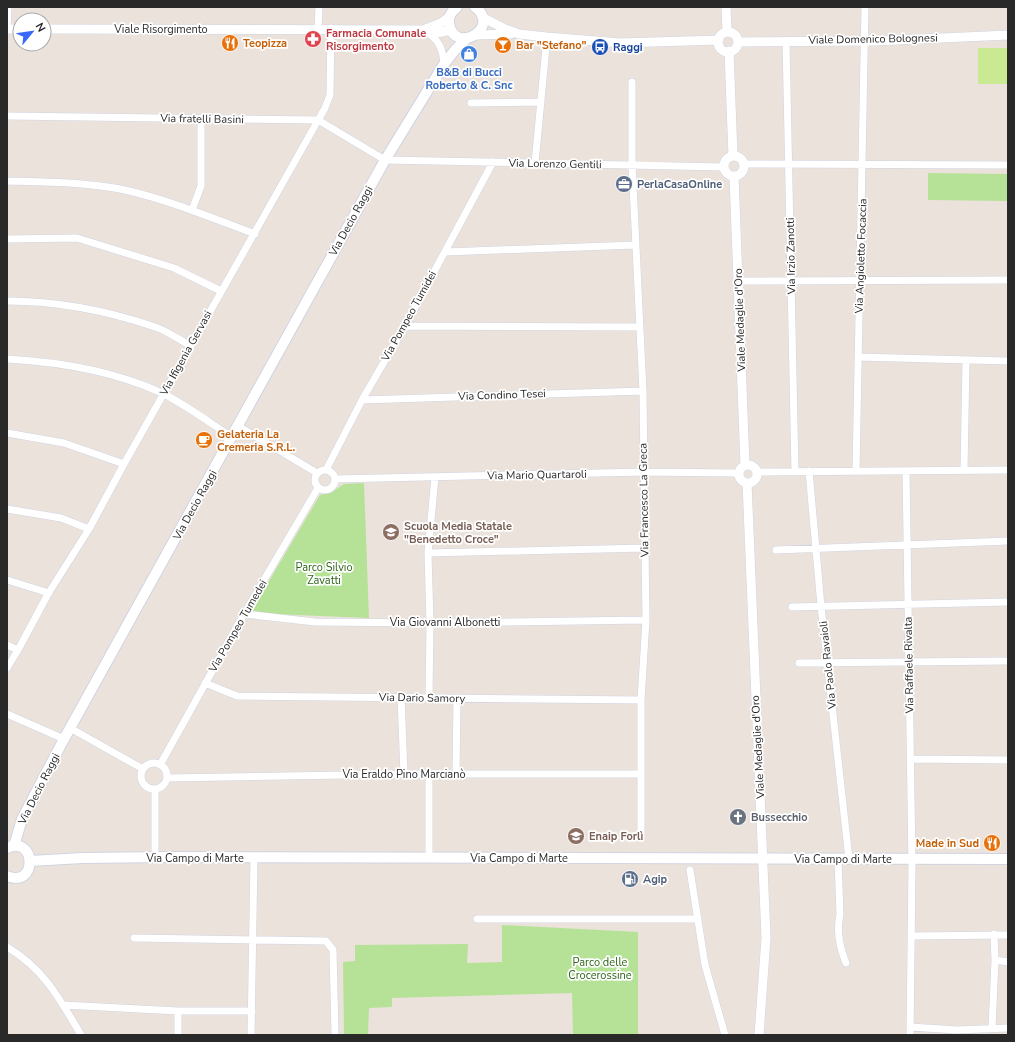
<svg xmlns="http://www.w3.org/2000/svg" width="1015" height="1042" viewBox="0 0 1015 1042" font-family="'Nunito Sans',sans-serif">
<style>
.green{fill:#b5e297}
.pitch{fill:#c9e993}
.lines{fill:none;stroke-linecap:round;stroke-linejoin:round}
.minor-casing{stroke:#d0d4e2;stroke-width:8}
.tertiary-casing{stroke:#d0d4e2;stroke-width:10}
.secondary-casing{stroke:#d0d4e2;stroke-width:12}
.minor{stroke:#fff;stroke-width:7}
.tertiary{stroke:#fff;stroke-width:9}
.secondary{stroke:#fff;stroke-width:10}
.labels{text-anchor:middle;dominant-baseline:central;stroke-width:3.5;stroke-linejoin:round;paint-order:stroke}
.street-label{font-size:11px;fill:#292929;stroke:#fff}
.health-label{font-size:11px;font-weight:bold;fill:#be3a42;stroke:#fff;text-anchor:start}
.food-label{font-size:11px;font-weight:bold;fill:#c56008;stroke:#fff;text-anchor:start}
.transit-label{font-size:11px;font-weight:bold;fill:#164399;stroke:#fff;text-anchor:start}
.shop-label{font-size:11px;font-weight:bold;fill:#366cbe;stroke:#fff}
.service-label{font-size:11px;font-weight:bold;fill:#4e5e75;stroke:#fff;text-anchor:start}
.education-label{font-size:11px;font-weight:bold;fill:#785e54;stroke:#fff;text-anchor:start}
.park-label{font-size:11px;fill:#2d651a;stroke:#fff}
.worship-label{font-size:11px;font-weight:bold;fill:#5b616d;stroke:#fff;text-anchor:start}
</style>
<rect width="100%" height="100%" fill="#ebe3db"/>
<path class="green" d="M 928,173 L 1008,174 L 1008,201 L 928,200 Z
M 364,483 L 369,618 L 250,613 L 320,495 L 332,492 L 344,484 Z
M 502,925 L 638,932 L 638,1035 L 573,1035 L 572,993 L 392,998 L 392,1007 L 369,1008 L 368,1035 L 344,1035 L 343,962 L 355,961 L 355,945 L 468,944 L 467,963 L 502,962 Z"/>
<path class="pitch" d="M 978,48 L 1007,48 L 1007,84 L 978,84 Z"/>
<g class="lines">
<g class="minor-casing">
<path id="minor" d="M 7,29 L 8,7
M 318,29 L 319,7
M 426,32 C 439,39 443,50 444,64
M 786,41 L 795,472
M 632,82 L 632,165 L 643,391 L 645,548 L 646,620 L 641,700 L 641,834
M 471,103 L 541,102
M 7,116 L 318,120 L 385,160 L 724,167
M 535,163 L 547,37
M 743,164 L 1008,165
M 7,181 C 47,182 86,182 125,190 C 169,200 212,218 255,234
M 192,210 L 201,186 L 201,119
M 7,239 L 77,238 L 174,268 L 221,291
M 445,252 L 635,245
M 738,281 L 1008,280
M 7,301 C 57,301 108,311 155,327 C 168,331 179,340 191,346
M 405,326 L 640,327
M 858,357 L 1008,361
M 7,359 C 60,362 114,371 162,393 C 186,405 210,423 232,437
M 362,400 L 643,391
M 238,426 L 317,473
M 7,433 L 64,443 L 124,464
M315 480a10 10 0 1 1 20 0a10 10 0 1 1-20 0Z
M 326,470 L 362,400 L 405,326 L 493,162
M 964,470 L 966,361
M 809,471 L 821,606 L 849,859
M 856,471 L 865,7
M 906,471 L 912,865 L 910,1035
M 757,472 L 1008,470
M 335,479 L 644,472 L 734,473 L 738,474
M 7,509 L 61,518 L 89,529
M 776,550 L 1008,541
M 428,553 L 645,548
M 7,580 L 49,593
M 792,607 L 1008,602
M 244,614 L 315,622 L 430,623 L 646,620
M 7,645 L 18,650
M 799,663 L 1008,661
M 7,668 L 18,650 L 48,594 L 89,529 L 124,464 L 325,108 L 330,95 L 331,28
M 205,683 L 237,696 L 641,700
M 401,697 L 404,774
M 429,697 L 430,623 L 428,553 L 435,477
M 7,714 L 64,739
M 70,728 L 143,769
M 911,759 L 1008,760
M141 776a13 13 0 1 1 26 0a13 13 0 1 1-26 0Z
M 160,765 L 244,614 L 318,488
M 456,774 L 457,698
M 167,778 L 404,774 L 641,774
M 155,858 L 155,789
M 429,858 L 429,774
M 838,859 L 840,915 C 836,931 840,948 846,963
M 690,870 L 705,965 L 725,1035
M 477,919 L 698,919
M 911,936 L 1008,935
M 134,938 L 326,941 L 333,950 L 335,1035
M 7,947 C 44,969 60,999 81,1035
M 995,960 L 1008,962
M 63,1005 L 178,1011 L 252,1011
M 910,1027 L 957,1030 L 1008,1028
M 992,1028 L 995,960 L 994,934
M 178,1035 L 178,1011
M 251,1035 L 254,858"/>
</g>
<g class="tertiary-casing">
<path id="tertiary" d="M 726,7 L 727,32
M 482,17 L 505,29 L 519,34 L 547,37 L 620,43 L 719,40
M 7,29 L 20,29
M 44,29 L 423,30 L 441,23 L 449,17
M 424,30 L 437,33 L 451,30
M718 42a10 10 0 1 1 20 0a10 10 0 1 1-20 0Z
M 476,35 L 511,34
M 738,42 L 875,41 L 1008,35
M 729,51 L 733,156
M724 166a10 10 0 1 1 20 0a10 10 0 1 1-20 0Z
M 734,176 L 745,465
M739 474a9 9 0 1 1 18 0a9 9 0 1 1-18 0Z
M 747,483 L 766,938 L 759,1035"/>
</g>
<g class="secondary-casing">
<path id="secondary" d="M 457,7 C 452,11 448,16 449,23 C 453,56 503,28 475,7
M 14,846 L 22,819 L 64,739 L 385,160 L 444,64 L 455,50 L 467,38
M 7,848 C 36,834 38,889 7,876
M 30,861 L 82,858 L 166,857 L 1008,859"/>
</g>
<use href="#minor" class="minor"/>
<use href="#tertiary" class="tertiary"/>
<use href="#secondary" class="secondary"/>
</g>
<defs>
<g id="pharmacy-disc" transform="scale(0.9)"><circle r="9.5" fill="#e0444e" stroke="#fff"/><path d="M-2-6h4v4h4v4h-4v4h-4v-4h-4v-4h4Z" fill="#fff"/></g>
<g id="restaurant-disc" transform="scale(0.9)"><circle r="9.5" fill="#e8710a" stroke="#fff"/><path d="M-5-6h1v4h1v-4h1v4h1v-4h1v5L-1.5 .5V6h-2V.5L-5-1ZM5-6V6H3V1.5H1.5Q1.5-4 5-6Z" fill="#fff"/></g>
<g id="bar-disc" transform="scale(0.9)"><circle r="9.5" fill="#e8710a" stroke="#fff"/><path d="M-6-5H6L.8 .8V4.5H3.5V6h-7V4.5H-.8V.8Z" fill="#fff"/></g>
<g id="bus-disc" transform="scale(0.9)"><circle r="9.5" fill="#1a4fb4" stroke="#fff"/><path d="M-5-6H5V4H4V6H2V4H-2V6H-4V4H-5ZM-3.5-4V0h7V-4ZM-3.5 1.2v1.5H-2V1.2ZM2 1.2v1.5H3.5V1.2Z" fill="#fff"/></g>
<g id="shop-disc" transform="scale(0.9)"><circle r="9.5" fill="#3f7fe0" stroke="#fff"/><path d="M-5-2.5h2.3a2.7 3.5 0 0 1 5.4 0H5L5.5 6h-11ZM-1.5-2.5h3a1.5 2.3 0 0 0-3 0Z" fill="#fff"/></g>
<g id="office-disc" transform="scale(0.9)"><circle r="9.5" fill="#5c6f8a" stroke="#fff"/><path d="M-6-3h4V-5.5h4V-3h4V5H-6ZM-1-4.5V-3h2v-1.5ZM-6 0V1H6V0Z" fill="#fff"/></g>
<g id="cafe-disc" transform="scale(0.9)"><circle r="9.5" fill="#e8710a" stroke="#fff"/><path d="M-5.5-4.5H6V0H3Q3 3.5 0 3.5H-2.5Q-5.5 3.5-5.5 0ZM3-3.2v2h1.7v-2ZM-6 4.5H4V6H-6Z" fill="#fff"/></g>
<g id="school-disc" transform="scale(0.9)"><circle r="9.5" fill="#8d6e63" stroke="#fff"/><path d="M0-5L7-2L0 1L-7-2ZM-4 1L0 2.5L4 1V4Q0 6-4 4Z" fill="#fff"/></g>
<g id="church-disc" transform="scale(0.9)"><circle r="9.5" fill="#6b7280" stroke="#fff"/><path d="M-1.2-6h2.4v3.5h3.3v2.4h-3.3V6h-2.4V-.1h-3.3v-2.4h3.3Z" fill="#fff"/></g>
<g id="fuel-disc" transform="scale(0.9)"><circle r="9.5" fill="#5c6f8a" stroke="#fff"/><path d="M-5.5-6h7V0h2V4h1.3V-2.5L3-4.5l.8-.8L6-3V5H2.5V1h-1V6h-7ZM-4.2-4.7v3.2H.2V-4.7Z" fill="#fff"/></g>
</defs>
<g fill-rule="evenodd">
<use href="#pharmacy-disc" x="313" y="39"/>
<use href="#restaurant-disc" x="230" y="43"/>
<use href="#bar-disc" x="503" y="45"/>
<use href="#bus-disc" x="600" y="47"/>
<use href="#shop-disc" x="469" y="54"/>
<use href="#office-disc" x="624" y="184"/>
<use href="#cafe-disc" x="204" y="440"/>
<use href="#school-disc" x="391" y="532"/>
<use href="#church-disc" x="738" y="817"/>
<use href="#school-disc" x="576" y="836"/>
<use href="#restaurant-disc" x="992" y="843"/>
<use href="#fuel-disc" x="630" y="879"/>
</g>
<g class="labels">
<g class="street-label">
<text x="161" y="29">Viale Risorgimento</text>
<text transform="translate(873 39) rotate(-1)">Viale Domenico Bolognesi</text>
<text transform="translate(202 119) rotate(1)">Via fratelli Basini</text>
<text transform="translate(555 164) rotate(1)">Via Lorenzo Gentili</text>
<text transform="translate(351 221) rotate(-61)">Via Decio Raggi</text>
<text transform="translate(791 256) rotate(-91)">Via Irzio Zanotti</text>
<text transform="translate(861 256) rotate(-88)">Via Angioletto Focaccia</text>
<text transform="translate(409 316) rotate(-61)">Via Pompeo Tumidei</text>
<text transform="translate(740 320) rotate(-92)">Viale Medaglie d'Oro</text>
<text transform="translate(186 353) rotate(-61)">Via Ifigenia Gervasi</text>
<text transform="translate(502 395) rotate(-2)">Via Condino Tesei</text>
<text transform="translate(537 475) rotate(-1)">Via Mario Quartaroli</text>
<text transform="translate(644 500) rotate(-91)">Via Francesco La Greca</text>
<text transform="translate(195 505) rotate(-61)">Via Decio Raggi</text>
<text x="445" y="622">Via Giovanni Albonetti</text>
<text transform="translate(238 626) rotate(-60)">Via Pompeo Tumedei</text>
<text transform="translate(828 665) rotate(-96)">Via Paolo Ravaioli</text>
<text transform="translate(909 665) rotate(-91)">Via Raffaele Rivalta</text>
<text transform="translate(422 698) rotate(1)">Via Dario Samory</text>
<text transform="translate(758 747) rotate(-93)">Viale Medaglie d'Oro</text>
<text x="404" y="774">Via Eraldo Pino Marcianò</text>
<text transform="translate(39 789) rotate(-63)">Via Decio Raggi</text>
<text x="195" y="858">Via Campo di Marte</text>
<text x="519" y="858">Via Campo di Marte</text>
<text x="843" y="859">Via Campo di Marte</text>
</g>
<g class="health-label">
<text x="326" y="33">Farmacia Comunale<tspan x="326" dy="13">Risorgimento</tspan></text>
</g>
<g class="food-label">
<text x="243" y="43">Teopizza</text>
<text x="516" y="45">Bar "Stefano"</text>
<text x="217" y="434">Gelateria La<tspan x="217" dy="13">Cremeria S.R.L.</tspan></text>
<text x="979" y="843" text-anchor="end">Made in Sud</text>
</g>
<g class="transit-label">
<text x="613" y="47">Raggi</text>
</g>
<g class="shop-label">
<text x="469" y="72">B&amp;B di Bucci<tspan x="469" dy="13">Roberto &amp; C. Snc</tspan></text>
</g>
<g class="service-label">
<text x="637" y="184">PerlaCasaOnline</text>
<text x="643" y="879">Agip</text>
</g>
<g class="education-label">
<text x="404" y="526">Scuola Media Statale<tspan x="404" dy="13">"Benedetto Croce"</tspan></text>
<text x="589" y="836">Enaip Forlì</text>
</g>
<g class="park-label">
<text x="324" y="567">Parco Silvio<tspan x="324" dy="13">Zavatti</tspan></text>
<text x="600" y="962">Parco delle<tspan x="600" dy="13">Crocerossine</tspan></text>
</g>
<g class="worship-label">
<text x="751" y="817">Bussecchio</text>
</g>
</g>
<rect width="1015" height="1042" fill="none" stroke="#292929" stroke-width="16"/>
<g transform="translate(32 32) rotate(61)"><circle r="19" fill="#ffffff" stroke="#a9a9a9"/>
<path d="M0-3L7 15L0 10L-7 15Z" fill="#3a68f9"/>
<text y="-6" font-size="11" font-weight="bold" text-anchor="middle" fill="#292929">N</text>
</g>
</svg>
